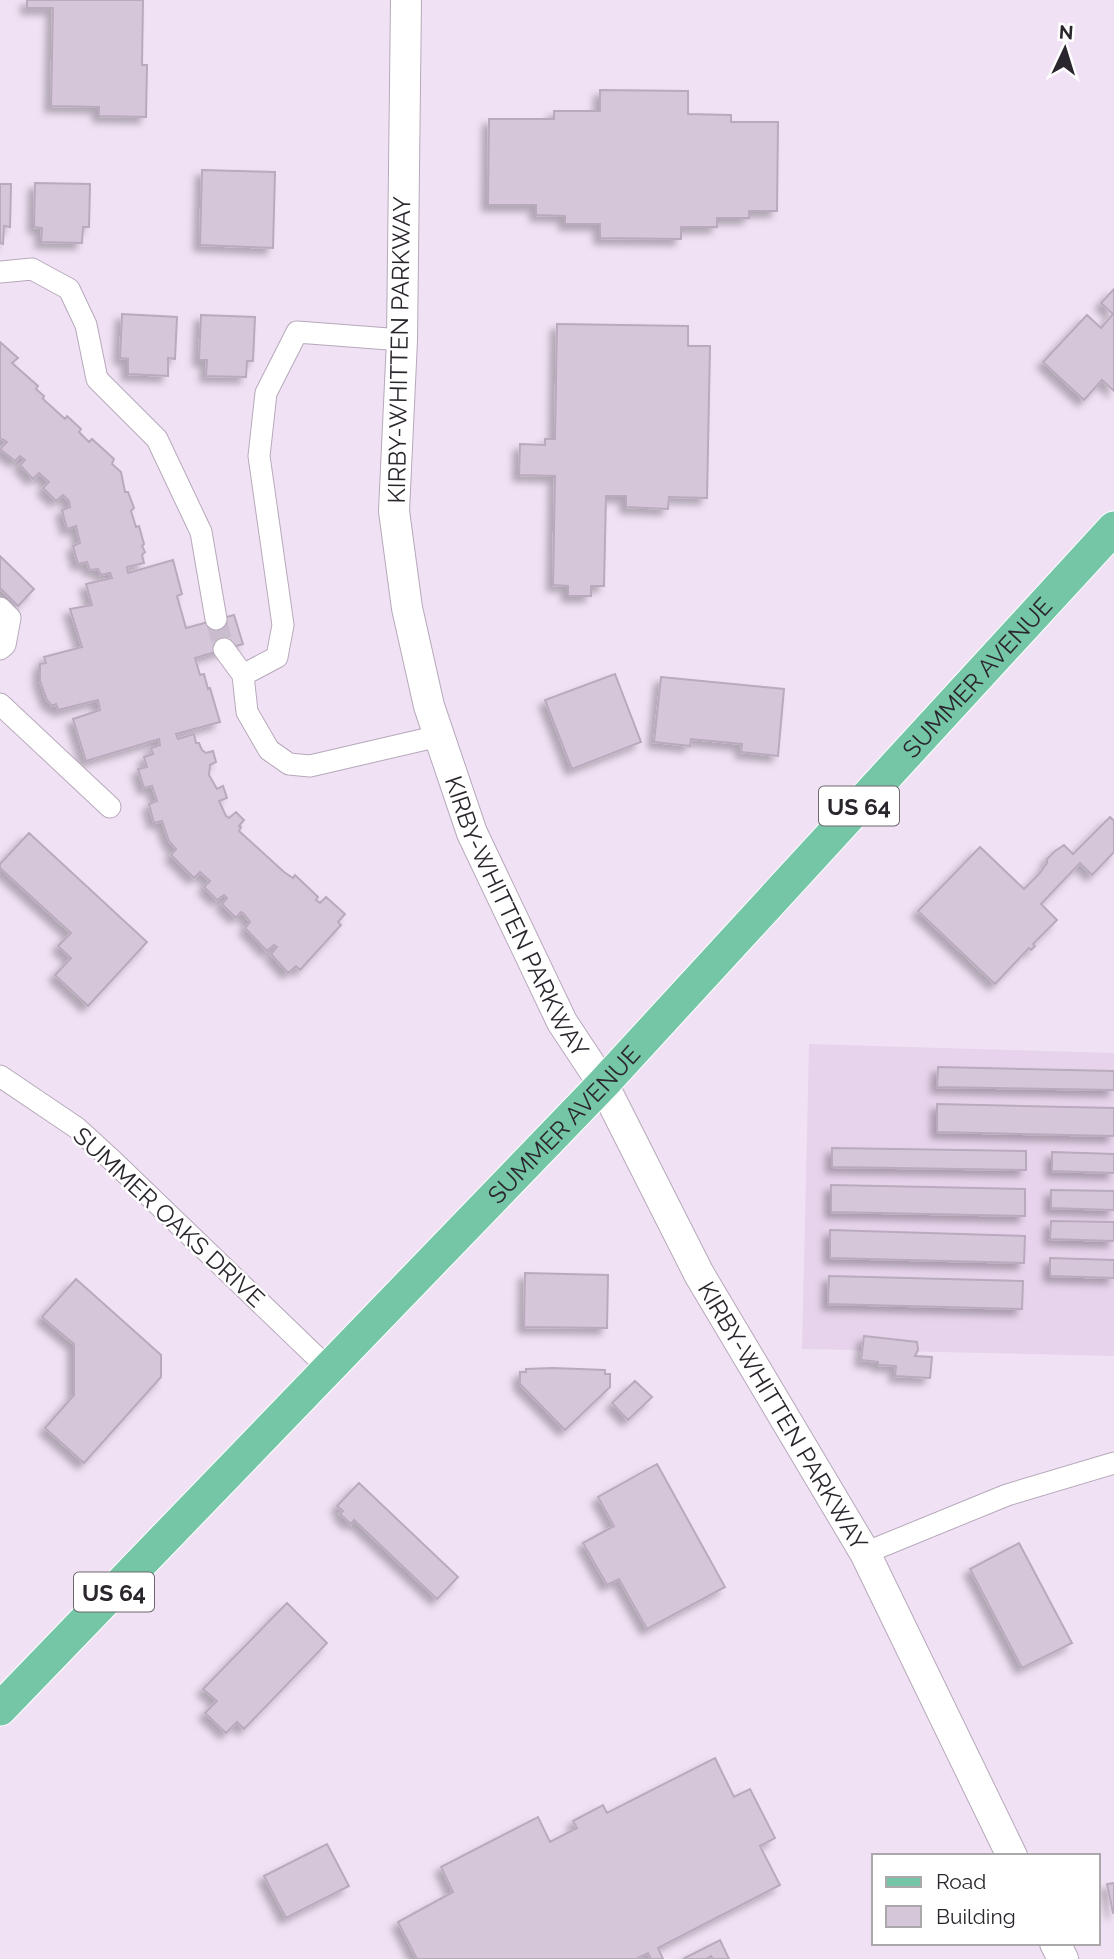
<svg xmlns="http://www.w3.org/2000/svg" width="1114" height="1959" viewBox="0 0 1114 1959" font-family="Raleway,sans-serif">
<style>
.built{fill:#e7d4ec}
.building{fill:#d5c7d9;stroke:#b9abbd;stroke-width:2;filter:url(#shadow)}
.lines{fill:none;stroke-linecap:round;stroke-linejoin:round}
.street-tunnel{stroke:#c9bccc;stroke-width:21;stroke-dasharray:21 10;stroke-linecap:butt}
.street-casing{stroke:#b6a9ba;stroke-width:23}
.secondary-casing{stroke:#b6a9ba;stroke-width:32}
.primary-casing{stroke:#fff;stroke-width:35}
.street{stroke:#fff;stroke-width:21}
.secondary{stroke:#fff;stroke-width:30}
.primary{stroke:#74c6a6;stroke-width:33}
.labels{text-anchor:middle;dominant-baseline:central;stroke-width:5;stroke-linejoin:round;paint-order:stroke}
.shield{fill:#fff;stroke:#6b676c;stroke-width:2}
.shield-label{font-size:23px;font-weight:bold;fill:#2b262d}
.street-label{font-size:24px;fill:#2b262d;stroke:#fff}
</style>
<defs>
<filter id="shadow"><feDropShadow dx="-6" dy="6" stdDeviation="3.5" flood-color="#0004"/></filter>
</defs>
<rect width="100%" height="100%" fill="#f0e2f4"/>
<path class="built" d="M 809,1044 L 1114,1053 L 1114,1356 L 802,1349 Z"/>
<path class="building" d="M 27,0 L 143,0 L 142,65 L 147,65 L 146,117 L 99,116 L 99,107 L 51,106 L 53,8 L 27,8 Z
M 600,90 L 688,91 L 688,114 L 731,115 L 731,122 L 778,122 L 777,211 L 749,211 L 749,218 L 717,218 L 717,227 L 681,227 L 681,239 L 600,238 L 600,224 L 565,224 L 565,216 L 536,215 L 536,205 L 488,205 L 489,119 L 554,119 L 554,111 L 600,111 Z
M 202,170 L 275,172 L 273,248 L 200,245 Z
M 35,183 L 90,184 L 89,227 L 83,227 L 82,243 L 41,242 L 42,228 L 34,227 Z
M 0,184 L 11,184 L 10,227 L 4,226 L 3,244 L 0,243 Z
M 1114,289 L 1114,391 L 1102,380 L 1084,400 L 1043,362 L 1087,315 L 1101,328 L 1113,314 L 1101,303 Z
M 122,314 L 177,317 L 175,359 L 168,358 L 168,376 L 128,374 L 128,359 L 120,358 Z
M 201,315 L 255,317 L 253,361 L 247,361 L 246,377 L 206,376 L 207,360 L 199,360 Z
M 557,324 L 688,326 L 688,346 L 710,346 L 707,498 L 669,497 L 668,509 L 626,507 L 626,496 L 606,496 L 604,586 L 591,586 L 591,596 L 568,596 L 568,586 L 553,585 L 555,476 L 519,475 L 520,444 L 545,445 L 545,439 L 555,439 Z
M 0,342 L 18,358 L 12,363 L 38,386 L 36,389 L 44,396 L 43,399 L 65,419 L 67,416 L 81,429 L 79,432 L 89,442 L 92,439 L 114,459 L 112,464 L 121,472 L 125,492 L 128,492 L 134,508 L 131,511 L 136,527 L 139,526 L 144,544 L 142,546 L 145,552 L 142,555 L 144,563 L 127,567 L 128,573 L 173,560 L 182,594 L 177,596 L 186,628 L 234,615 L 243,644 L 195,658 L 200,675 L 204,674 L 208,689 L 210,688 L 220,722 L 176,734 L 178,739 L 194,734 L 196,743 L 199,743 L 202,750 L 206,753 L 213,751 L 216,762 L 210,765 L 209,775 L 217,789 L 223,786 L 227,798 L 219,801 L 226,816 L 229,818 L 236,812 L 244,820 L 239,826 L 241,827 L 239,831 L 284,872 L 293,878 L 295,875 L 318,897 L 316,900 L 320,903 L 326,897 L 345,914 L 338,922 L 341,925 L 300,970 L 296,966 L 288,973 L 271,954 L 277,947 L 274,945 L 267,951 L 245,928 L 250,922 L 244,914 L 241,912 L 236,918 L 222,904 L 227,898 L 224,895 L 217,900 L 204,887 L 210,881 L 200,872 L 194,878 L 171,855 L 176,849 L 169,841 L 162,821 L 154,823 L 149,804 L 157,801 L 152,786 L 144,788 L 138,769 L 147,767 L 144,757 L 153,754 L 151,748 L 160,745 L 159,739 L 86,761 L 73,719 L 100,710 L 98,700 L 58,710 L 56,704 L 52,706 L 47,700 L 40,681 L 40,664 L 46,663 L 44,657 L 82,647 L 70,609 L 92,605 L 86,584 L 112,578 L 110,573 L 101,575 L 98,569 L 90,570 L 87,562 L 78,564 L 73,546 L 80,543 L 76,526 L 67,529 L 62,510 L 70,507 L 69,501 L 63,495 L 56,501 L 43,488 L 49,482 L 39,473 L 33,479 L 20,465 L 25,460 L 20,456 L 15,461 L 0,449 L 7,442 L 0,438 Z
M 0,556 L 34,589 L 18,606 L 0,588 Z
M 615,674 L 641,742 L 572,769 L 545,700 Z
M 661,677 L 784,689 L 778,756 L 741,752 L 742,744 L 691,739 L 690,746 L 654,742 Z
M 1110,817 L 1114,821 L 1114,852 L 1092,875 L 1080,863 L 1041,904 L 1057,920 L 1033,944 L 1035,946 L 1031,950 L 1029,948 L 995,984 L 918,911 L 980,847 L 1024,889 L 1039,874 L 1047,863 L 1047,859 L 1055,851 L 1064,845 L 1073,854 Z
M 29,833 L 147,942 L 88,1006 L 55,975 L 71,958 L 58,946 L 71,933 L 0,868 L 0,864 Z
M 938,1067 L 1114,1071 L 1114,1090 L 937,1087 Z
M 937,1104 L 1114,1108 L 1114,1136 L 937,1132 Z
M 832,1148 L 1026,1151 L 1026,1170 L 832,1167 Z
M 1052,1152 L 1114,1154 L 1114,1173 L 1052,1171 Z
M 831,1185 L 1025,1189 L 1025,1216 L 831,1212 Z
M 1051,1190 L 1114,1191 L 1114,1210 L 1051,1208 Z
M 1051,1221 L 1114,1222 L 1114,1241 L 1050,1239 Z
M 830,1230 L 1025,1236 L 1024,1263 L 830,1258 Z
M 1050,1258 L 1114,1260 L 1114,1278 L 1050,1276 Z
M 525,1273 L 608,1275 L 607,1328 L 524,1327 Z
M 829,1276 L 1023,1281 L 1022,1309 L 828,1304 Z
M 76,1279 L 161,1355 L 161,1377 L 84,1463 L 45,1428 L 74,1395 L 74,1344 L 42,1317 Z
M 864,1336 L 917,1342 L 918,1350 L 915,1356 L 932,1357 L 930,1378 L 895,1376 L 896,1366 L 878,1365 L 878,1362 L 861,1360 Z
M 553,1368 L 605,1370 L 605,1374 L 610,1374 L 610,1387 L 565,1430 L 520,1384 L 520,1372 L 526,1372 L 526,1369 Z
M 635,1381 L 652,1397 L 628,1420 L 612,1403 Z
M 657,1464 L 725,1587 L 647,1629 L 619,1579 L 607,1585 L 583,1543 L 614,1526 L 598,1497 Z
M 359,1483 L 458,1577 L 437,1599 L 354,1520 L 351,1524 L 340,1514 L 343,1511 L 337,1506 Z
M 1019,1543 L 1072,1643 L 1022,1668 L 970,1569 Z
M 287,1603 L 327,1643 L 244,1729 L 237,1722 L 226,1733 L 205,1713 L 217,1701 L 203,1689 Z
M 715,1758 L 734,1797 L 750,1789 L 775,1838 L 760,1846 L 780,1885 L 658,1948 L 663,1959 L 651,1959 L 648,1953 L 636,1959 L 417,1959 L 398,1922 L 453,1892 L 441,1867 L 538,1817 L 550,1842 L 577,1828 L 573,1821 L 603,1805 L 607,1813 Z
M 327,1844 L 349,1886 L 286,1918 L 264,1876 Z
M 1114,1883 L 1114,1913 L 1113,1913 L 1107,1884 Z
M 720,1940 L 729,1959 L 713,1959 L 711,1956 L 706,1959 L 683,1959 Z"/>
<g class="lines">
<path class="street-tunnel" d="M 216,619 L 224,649"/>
<g class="street-casing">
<path id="street" d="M 0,272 L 32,269 L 69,289 L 86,325 L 97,379 L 157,439 L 201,532 L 216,619
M 402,340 L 297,332 L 266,393 L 259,456 L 283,625 L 277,657 L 243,675 L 247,712 L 269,750 L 289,764 L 310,766 L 439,736
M 0,608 L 10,618 L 5,645 L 0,649
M 224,649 L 243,675
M 0,704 L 110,807
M 0,1076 L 77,1128 L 113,1161 L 330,1370
M 865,1553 L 1007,1495 L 1114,1463"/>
</g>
<g class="secondary-casing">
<g id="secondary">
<path id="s1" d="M 406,0 L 402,340 L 394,511 L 407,608 L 429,706 L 472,833 L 562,1022 L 603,1084 L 699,1274 L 865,1553 L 1012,1856"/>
<path d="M 1055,1943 L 1063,1959"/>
</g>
</g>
<g class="primary-casing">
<g id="primary">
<path id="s2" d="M 0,1709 L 603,1084 L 1114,528"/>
</g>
</g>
<use href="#street" class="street"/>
<use href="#secondary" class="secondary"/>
<use href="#primary" class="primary"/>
</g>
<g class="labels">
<g class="shield">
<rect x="819" y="786.5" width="80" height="39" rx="5"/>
<rect x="74" y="1572.5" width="80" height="39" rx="5"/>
</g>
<g class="shield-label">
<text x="859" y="806">US 64</text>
<text x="114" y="1592">US 64</text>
</g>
<g class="street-label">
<text transform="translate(399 350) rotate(-89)">KIRBY-WHITTEN PARKWAY</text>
<text stroke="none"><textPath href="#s2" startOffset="1421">SUMMER AVENUE</textPath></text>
<text stroke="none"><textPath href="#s1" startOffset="938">KIRBY-WHITTEN PARKWAY</textPath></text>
<text stroke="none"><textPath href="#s2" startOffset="812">SUMMER AVENUE</textPath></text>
<text transform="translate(169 1217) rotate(43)">SUMMER OAKS DRIVE</text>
<text stroke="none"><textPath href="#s1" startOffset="1505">KIRBY-WHITTEN PARKWAY</textPath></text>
</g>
</g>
<rect x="872" y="1854" width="228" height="91" fill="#ffffff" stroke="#aaa8ab" stroke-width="2"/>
<rect x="886" y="1877" width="35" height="10" fill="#74c6a6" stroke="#aaa8ab" stroke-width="2"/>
<text x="936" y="1889" font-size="21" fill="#2b262d">Road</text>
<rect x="886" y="1906" width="35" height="21" fill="#d5c7d9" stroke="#aaa8ab" stroke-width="2"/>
<text x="936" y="1924" font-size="21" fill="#2b262d">Building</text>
<g transform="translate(1065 49) rotate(4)" stroke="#ffffff" stroke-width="5" paint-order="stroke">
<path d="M0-5L12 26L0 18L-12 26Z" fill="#2b262d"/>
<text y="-10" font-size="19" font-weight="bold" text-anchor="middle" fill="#2b262d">N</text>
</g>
</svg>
